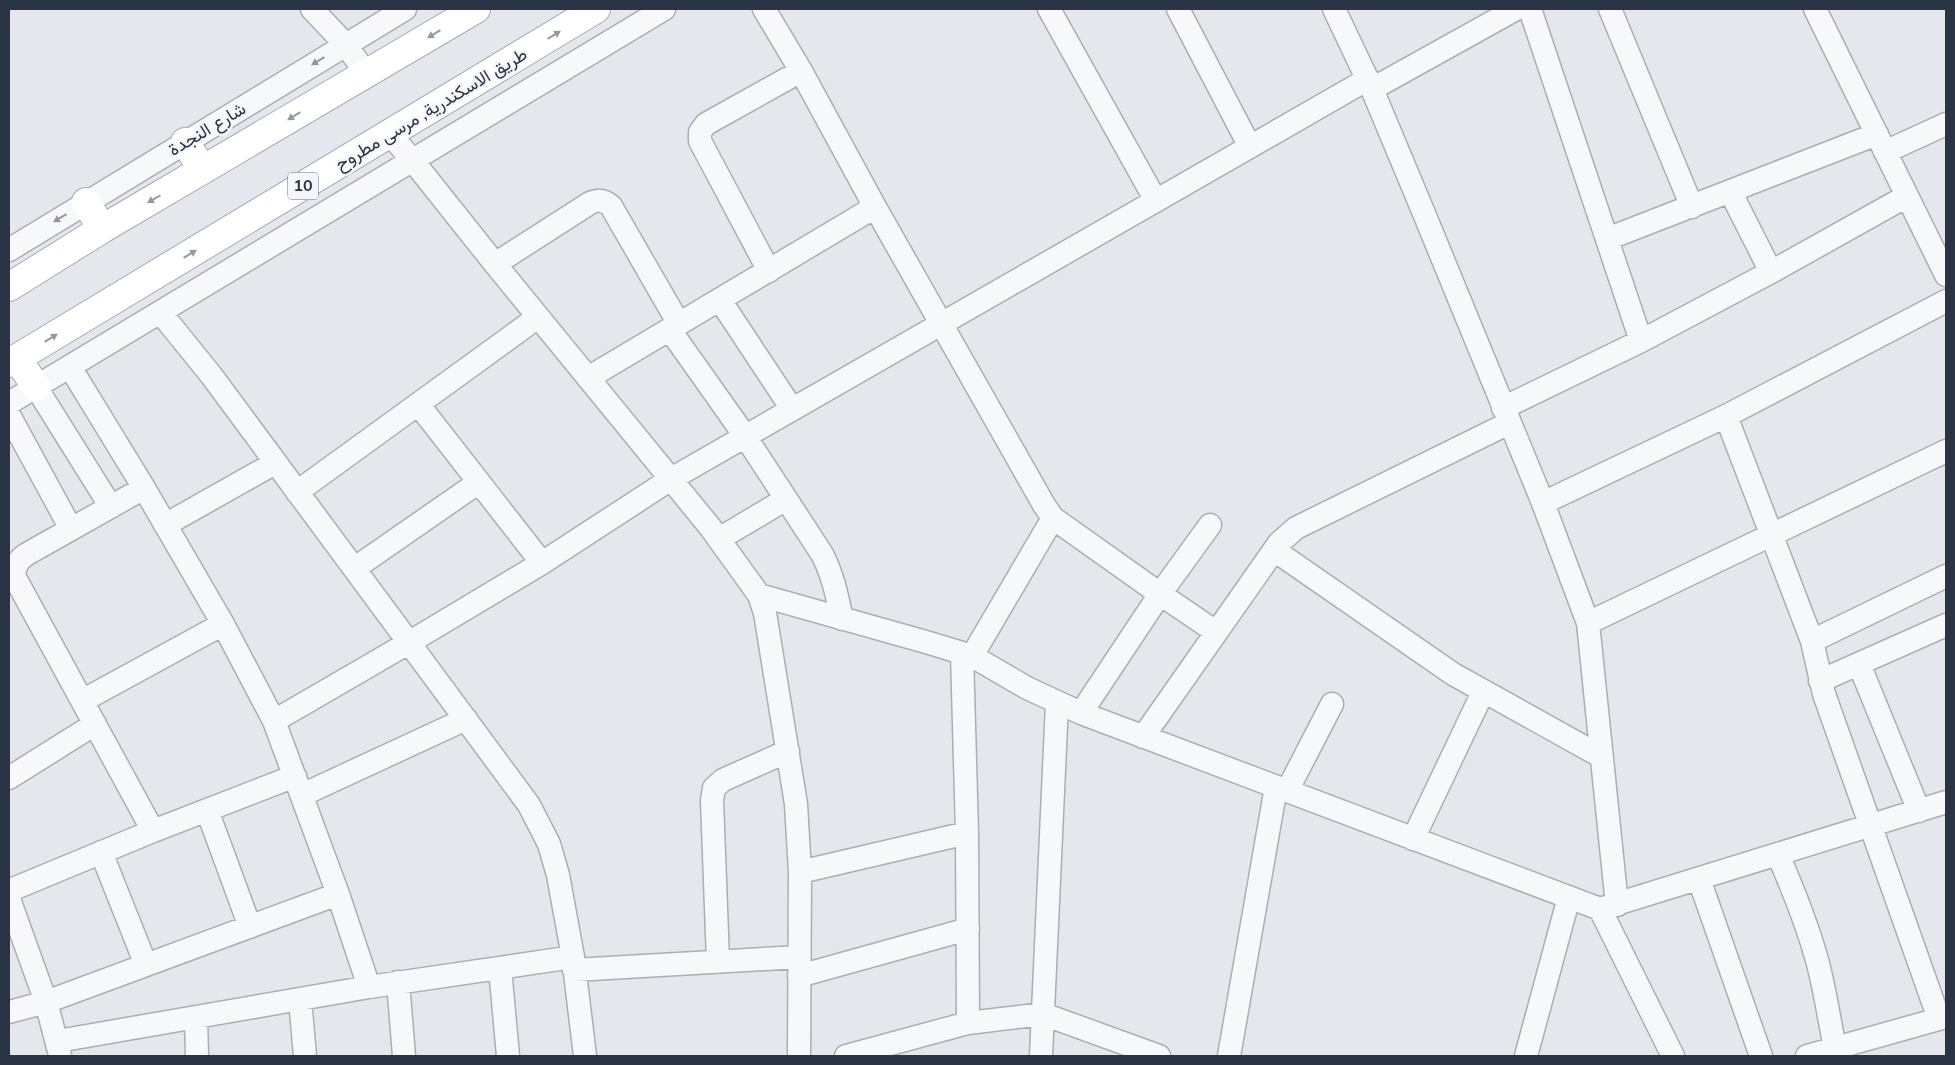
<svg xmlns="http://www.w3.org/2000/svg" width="1955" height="1065" viewBox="0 0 1955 1065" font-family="'Nunito Sans',Vazirmatn,sans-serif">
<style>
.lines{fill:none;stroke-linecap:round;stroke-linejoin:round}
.minor-casing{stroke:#a9aeb7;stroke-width:25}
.major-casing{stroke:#a3abb8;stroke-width:30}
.minor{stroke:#f7f8fa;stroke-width:22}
.major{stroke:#fff;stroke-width:28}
.oneway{fill:#959aa2}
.oneway2{fill:#9196a0}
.labels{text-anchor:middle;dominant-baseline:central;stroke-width:5;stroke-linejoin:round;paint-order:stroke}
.shield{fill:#f4f6f9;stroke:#676e7b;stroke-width:1}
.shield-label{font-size:16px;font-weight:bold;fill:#2b3445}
.street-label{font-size:18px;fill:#2b3445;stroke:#f4f6f9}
</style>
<rect width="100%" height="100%" fill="#e4e7ec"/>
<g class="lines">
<g class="minor-casing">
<path id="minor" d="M 312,9 L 345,44 L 366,73
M 764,9 L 801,71 L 875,207 L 1044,505 L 1053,518 L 1160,594 L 1216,632
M 1049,9 L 1156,201
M 1178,9 L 1250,147
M 1334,9 L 1372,89 L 1423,211 L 1543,503 L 1588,623 L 1617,905
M 1530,9 L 1641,341
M 1610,9 L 1692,207
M 1815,9 L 1946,275
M 1372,89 L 1516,9
M 390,134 L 413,161 L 495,264 L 710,527 L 759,595 L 765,613 L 796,804 L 800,872 L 799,1056
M 1885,152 L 1946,124
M 1730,191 L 1771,272
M 1607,239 L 1877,134
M 9,250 L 405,9
M 495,264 L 590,203 C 598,199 604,200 611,206 L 679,324
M 769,271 L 700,141 L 700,132 L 706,124 L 801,71
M 720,300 L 792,409
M 160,312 L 211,375 L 529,805 L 549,844 L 558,875 L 573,957 L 585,1056
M 670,330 L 745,436 L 822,554 C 833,575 837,596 842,619
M 70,367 L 144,488 L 223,624 L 274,721 L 338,894 L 369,987
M 588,378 L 875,207
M 36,387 L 111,507
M 9,403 L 664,9
M 418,404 L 542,563
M 1503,408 L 1641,341 L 1771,272 L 1907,196
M 9,415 L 71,529
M 1726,416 L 1812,641 L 1824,694 L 1939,1019
M 144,488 L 27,554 C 18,560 15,565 14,576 L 153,831
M 297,492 L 538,317
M 1543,503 L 1726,416 L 1946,301
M 165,525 L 275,463
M 719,539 L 786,499
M 1274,550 L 1453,674 L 1602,757
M 355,568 L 479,482
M 759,595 L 926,642 L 972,656 L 1027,688 L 1081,713 L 1600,909 L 1946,802
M 1588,623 L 1946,451
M 1812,641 L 1946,576
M 962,653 L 967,833 L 968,1023
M 972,656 L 1053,518
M 1859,664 L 1919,811
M 1820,681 L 1946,625
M 82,701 L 223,624
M 1081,713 L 1160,594 L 1210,525
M 274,721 L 410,642 L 542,563 L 671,479 L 1368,79
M 1143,737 L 1279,543 L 1296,528 L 1509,423
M 9,778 L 95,724
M 1287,791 L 1332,704
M 302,795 L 466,719
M 207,810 L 250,927
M 1413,839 L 1483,692
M 101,852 L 146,965
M 1778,855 C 1793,889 1807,924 1817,960 C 1825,989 1829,1019 1835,1048
M 800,872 L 967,833
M 1699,879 L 1761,1056
M 1600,909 L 1673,1056
M 718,961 L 712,800 L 714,788 L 723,780 L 788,751
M 500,968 L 508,1056
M 574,970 L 799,957
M 799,976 L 968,929
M 398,982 L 404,1056
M 300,999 L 305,1056
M 9,1012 L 46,1002 L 338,894
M 196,1018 L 197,1056
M 58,1041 L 369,987 L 573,957
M 60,1055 L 46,1002 L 9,899 L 13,889 L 153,831 L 295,776
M 846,1056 L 968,1023 L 1043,1014 L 1159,1056
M 1041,1056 L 1057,703
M 1229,1056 L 1276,787
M 1526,1056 L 1569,897
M 1807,1056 L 1946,1017"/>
</g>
<g class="major-casing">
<path id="major" d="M 185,142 L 203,170
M 86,202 L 102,229
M 9,287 L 102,229 L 476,9
M 17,358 L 36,387
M 9,363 L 596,9"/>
</g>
<use href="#minor" class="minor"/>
<use href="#major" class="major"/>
</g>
<defs><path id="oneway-solid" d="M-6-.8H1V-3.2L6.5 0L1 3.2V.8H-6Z" transform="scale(1.25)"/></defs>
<g class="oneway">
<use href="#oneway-solid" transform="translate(434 34) rotate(149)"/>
<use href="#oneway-solid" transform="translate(554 35) rotate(-31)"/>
<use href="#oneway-solid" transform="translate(294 116) rotate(149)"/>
<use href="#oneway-solid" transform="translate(154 199) rotate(150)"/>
<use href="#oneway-solid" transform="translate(190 254) rotate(-31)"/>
<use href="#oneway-solid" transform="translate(51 338) rotate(-31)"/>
</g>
<g class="oneway2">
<use href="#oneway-solid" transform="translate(318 61) rotate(149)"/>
<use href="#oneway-solid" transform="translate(60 218) rotate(149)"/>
</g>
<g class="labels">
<rect class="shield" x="288" y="172.5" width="30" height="27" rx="4"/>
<g class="shield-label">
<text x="303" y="186">10</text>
</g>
<g class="street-label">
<text transform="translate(431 109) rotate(-31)">طريق الاسكندرية, مرسى مطروح</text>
<text transform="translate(207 129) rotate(-31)">شارع النجدة</text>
</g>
</g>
<rect width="1955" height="1065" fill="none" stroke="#2b3445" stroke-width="20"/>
</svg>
